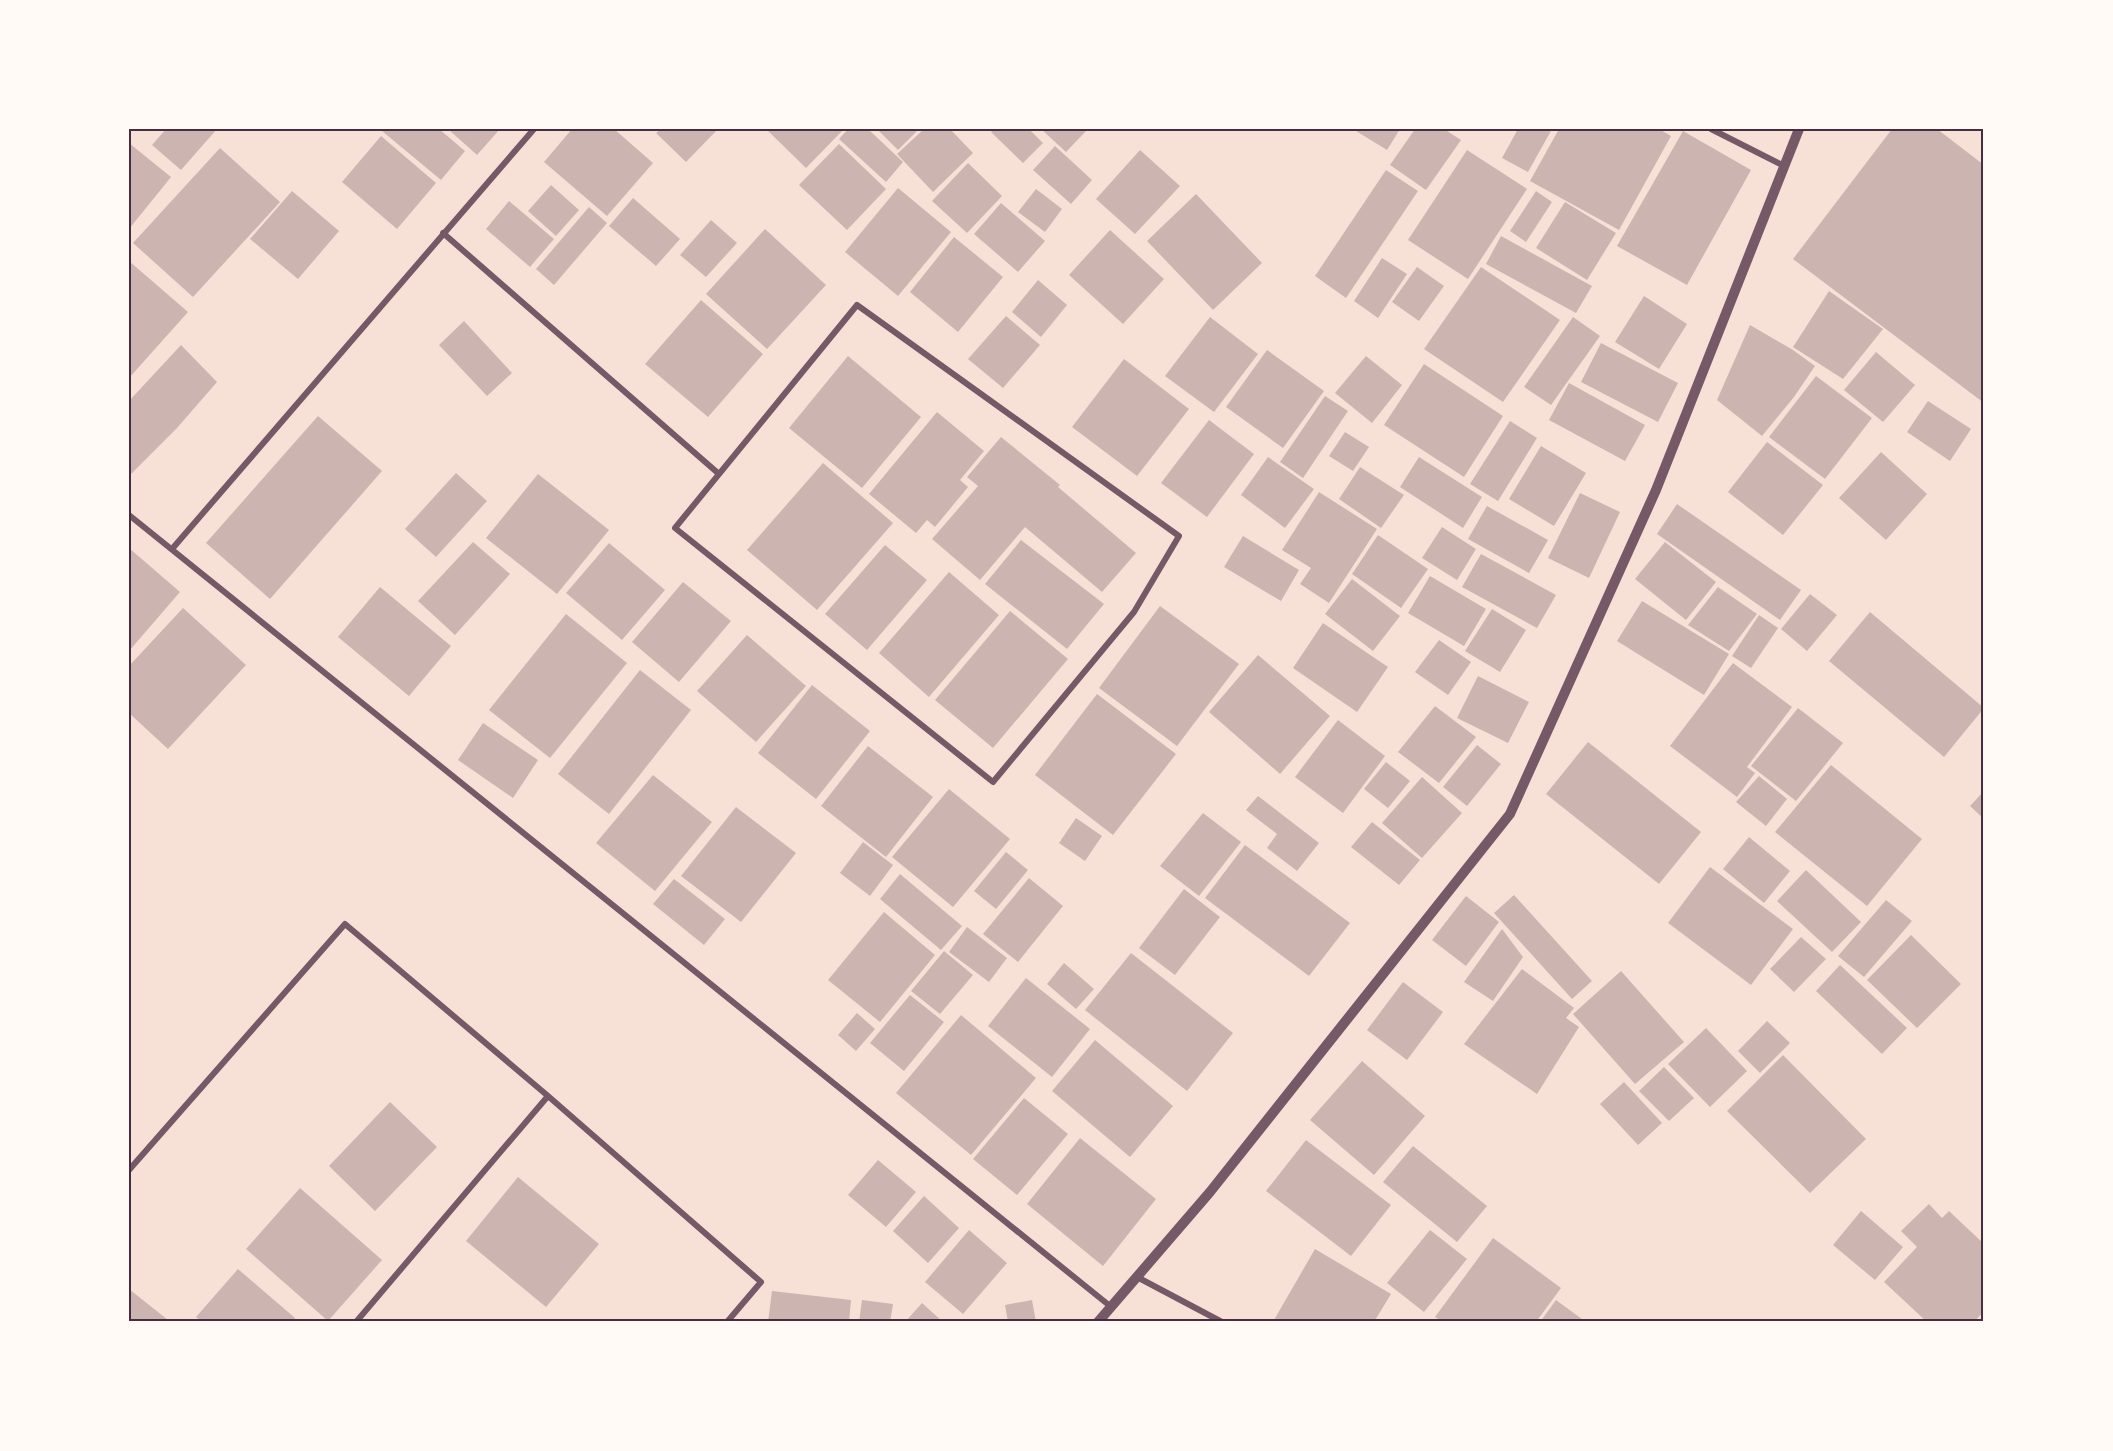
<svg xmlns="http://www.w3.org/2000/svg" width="2113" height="1451" viewBox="0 0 2113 1451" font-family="'DM Sans',sans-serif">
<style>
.building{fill:#ccb4b1}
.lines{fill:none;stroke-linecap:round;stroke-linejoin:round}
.minor{stroke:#755966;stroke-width:6}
.tertiary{stroke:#755966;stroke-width:10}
.neatline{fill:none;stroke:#4a2c40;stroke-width:2}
</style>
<rect width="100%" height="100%" fill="#f7e1d7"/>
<path class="building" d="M 166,129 L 217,129 L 181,170 L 152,145 Z
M 383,129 L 439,129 L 465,151 L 441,180 L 382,131 Z
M 448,129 L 500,129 L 477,155 Z
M 572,129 L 614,129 L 653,163 L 607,216 L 544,162 Z
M 661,129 L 718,129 L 686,162 L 656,133 Z
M 766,129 L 844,129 L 806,168 Z
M 848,129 L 868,129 L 903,162 L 886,182 L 839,139 Z
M 877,129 L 919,129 L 898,150 Z
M 924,129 L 950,129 L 973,153 L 933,192 L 897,154 Z
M 994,129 L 1029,129 L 1043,143 L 1023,163 L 991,132 Z
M 1041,129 L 1088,129 L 1066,152 Z
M 1357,129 L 1400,129 L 1387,150 L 1356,131 Z
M 1415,129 L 1444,129 L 1461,140 L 1426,190 L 1390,165 Z
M 1518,129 L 1552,129 L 1528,172 L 1502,158 Z
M 1559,129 L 1659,129 L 1671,136 L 1619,230 L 1530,181 Z
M 1892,129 L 1937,129 L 1984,165 L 1984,403 L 1793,259 Z
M 1683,131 L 1751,170 L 1687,285 L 1617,246 Z
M 381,136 L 436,183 L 397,229 L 342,182 Z
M 129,143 L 171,177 L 129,229 Z
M 839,144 L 886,189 L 847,230 L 799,185 Z
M 1055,146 L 1092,180 L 1071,204 L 1033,170 Z
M 220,148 L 280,202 L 193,297 L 133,243 Z
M 1140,150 L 1180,186 L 1135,234 L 1096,199 Z
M 1467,150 L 1527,189 L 1468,279 L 1408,240 Z
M 968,163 L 1002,196 L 967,233 L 932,201 Z
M 1386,170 L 1418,191 L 1346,298 L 1315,276 Z
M 551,185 L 579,210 L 556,236 L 528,211 Z
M 898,188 L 951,232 L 898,296 L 845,252 Z
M 1036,189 L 1062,209 L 1045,232 L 1018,212 Z
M 292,191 L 339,231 L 298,279 L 250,239 Z
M 1536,191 L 1552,202 L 1526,242 L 1510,231 Z
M 1196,194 L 1262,263 L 1213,310 L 1147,241 Z
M 633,198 L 680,239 L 656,266 L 609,226 Z
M 509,201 L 554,239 L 530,267 L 486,229 Z
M 1565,202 L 1616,233 L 1587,280 L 1536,248 Z
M 1001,203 L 1045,241 L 1018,272 L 974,234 Z
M 589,207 L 607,223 L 554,285 L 536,269 Z
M 711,220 L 737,243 L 706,277 L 680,255 Z
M 765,229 L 826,285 L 767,349 L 706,294 Z
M 1110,230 L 1164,279 L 1123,324 L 1069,275 Z
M 1501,236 L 1592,286 L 1576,313 L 1486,264 Z
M 954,237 L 1003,277 L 958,332 L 910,292 Z
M 1382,258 L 1407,274 L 1378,318 L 1354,301 Z
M 129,261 L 188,312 L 129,378 Z
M 1417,267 L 1444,286 L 1419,321 L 1392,302 Z
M 1481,267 L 1560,320 L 1503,402 L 1424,349 Z
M 1038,280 L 1067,305 L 1041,337 L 1012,312 Z
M 1829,291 L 1883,329 L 1843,379 L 1793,347 Z
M 1644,296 L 1687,324 L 1659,369 L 1615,342 Z
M 701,300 L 763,354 L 708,417 L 645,364 Z
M 1006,316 L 1040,345 L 1003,388 L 968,359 Z
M 1210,317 L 1258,354 L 1214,412 L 1165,376 Z
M 1573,317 L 1600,336 L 1551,405 L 1524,387 Z
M 464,321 L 512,373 L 487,396 L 439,345 Z
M 1750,325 L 1793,350 L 1815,366 L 1794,397 L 1762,436 L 1717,400 Z
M 1601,343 L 1678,383 L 1658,422 L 1581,382 Z
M 181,345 L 217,382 L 177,428 L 129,476 L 129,401 Z
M 1267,350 L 1324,391 L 1283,448 L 1226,407 Z
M 1876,352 L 1915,385 L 1883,422 L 1844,390 Z
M 848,356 L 921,417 L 862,488 L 789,428 Z
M 1366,356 L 1402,385 L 1372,423 L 1335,393 Z
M 1124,359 L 1189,409 L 1137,476 L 1072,427 Z
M 1424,364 L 1503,416 L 1464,477 L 1384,425 Z
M 1816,376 L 1872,418 L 1825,479 L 1769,437 Z
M 1569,383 L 1645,425 L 1625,461 L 1549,420 Z
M 1325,396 L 1348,411 L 1303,478 L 1280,462 Z
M 1928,401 L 1971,429 L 1950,461 L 1907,432 Z
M 937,412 L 984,451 L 960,480 L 968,487 L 935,527 L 927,520 L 916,533 L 869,494 Z
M 318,416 L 382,471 L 270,599 L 206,543 Z
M 1209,420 L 1254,454 L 1207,517 L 1161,483 Z
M 1510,421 L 1537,438 L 1498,501 L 1470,484 Z
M 1345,432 L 1369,447 L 1353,471 L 1329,456 Z
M 1001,437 L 1060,485 L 1058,487 L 1136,553 L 1102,592 L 1025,527 L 980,580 L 932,539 L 978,486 L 967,477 Z
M 1767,442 L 1823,485 L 1783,535 L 1728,492 Z
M 1541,446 L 1586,473 L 1554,526 L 1509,499 Z
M 1881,452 L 1927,494 L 1886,540 L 1839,498 Z
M 1268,457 L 1314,489 L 1285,528 L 1241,495 Z
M 1419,457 L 1482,497 L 1463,528 L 1400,487 Z
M 823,463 L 893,523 L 817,610 L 747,550 Z
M 1360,467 L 1404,495 L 1381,528 L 1339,499 Z
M 456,473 L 487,501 L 436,557 L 405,529 Z
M 538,474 L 609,530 L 557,594 L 486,538 Z
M 1319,492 L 1377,529 L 1329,603 L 1300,584 L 1311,568 L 1282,550 Z
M 1580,493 L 1620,512 L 1589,578 L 1548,558 Z
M 1677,504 L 1801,590 L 1780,620 L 1657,534 Z
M 1487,506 L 1548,540 L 1529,573 L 1468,539 Z
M 1442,527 L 1476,549 L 1457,580 L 1422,558 Z
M 1378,535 L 1428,569 L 1401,608 L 1352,574 Z
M 1243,536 L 1299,570 L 1281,601 L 1224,567 Z
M 1021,540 L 1104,604 L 1067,649 L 985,584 Z
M 473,542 L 510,574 L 455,635 L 418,601 Z
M 1665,542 L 1716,582 L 1686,620 L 1635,579 Z
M 609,543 L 665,590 L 622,640 L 566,593 Z
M 885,545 L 927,580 L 867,650 L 825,614 Z
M 129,548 L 180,592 L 129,651 Z
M 1481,554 L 1556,595 L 1537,628 L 1462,587 Z
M 949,572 L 999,615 L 929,697 L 879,653 Z
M 1430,576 L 1486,609 L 1464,646 L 1408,613 Z
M 1352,579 L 1400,616 L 1373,651 L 1325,614 Z
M 683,582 L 731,621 L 679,682 L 632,642 Z
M 380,587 L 451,646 L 409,696 L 338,637 Z
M 1718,587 L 1757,614 L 1729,651 L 1688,625 Z
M 1810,594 L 1837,615 L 1807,651 L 1781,629 Z
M 1642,601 L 1729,654 L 1704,695 L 1617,641 Z
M 1160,606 L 1239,664 L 1177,746 L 1099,688 Z
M 183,608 L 246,665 L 168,749 L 129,713 L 129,666 Z
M 1492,609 L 1526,630 L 1500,672 L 1465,651 Z
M 1010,611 L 1068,659 L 993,748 L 935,700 Z
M 1870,612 L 1984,708 L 1944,757 L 1829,661 Z
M 566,614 L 627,663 L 550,758 L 489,710 Z
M 1759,615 L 1778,628 L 1751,668 L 1732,656 Z
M 1323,623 L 1388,667 L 1357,712 L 1293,668 Z
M 747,635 L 806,686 L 756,742 L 697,691 Z
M 1439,640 L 1471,662 L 1448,695 L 1415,672 Z
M 1258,655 L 1330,716 L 1280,774 L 1209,712 Z
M 1733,663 L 1792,707 L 1747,767 L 1755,773 L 1737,797 L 1670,746 Z
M 640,670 L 691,710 L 609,814 L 558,774 Z
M 1478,676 L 1529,702 L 1508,743 L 1457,718 Z
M 812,685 L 870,731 L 816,799 L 758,753 Z
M 1097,694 L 1176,754 L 1113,835 L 1035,775 Z
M 1435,706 L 1476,737 L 1439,783 L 1398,752 Z
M 1798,708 L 1843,743 L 1796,801 L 1751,766 Z
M 1338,720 L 1385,756 L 1343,813 L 1295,777 Z
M 483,723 L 538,760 L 513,798 L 458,760 Z
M 1588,742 L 1701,832 L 1659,884 L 1546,794 Z
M 1477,745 L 1501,764 L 1467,806 L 1443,787 Z
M 868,746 L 933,797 L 886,857 L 821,806 Z
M 1386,762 L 1410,781 L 1388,808 L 1364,789 Z
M 1831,765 L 1922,839 L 1867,906 L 1775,832 Z
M 653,775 L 712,822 L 655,891 L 596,843 Z
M 1759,776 L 1787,799 L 1766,826 L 1736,802 Z
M 1422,777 L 1462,813 L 1422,858 L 1382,823 Z
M 949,789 L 1010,839 L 953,907 L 892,857 Z
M 1984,791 L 1984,819 L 1970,806 Z
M 1258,796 L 1319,843 L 1297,871 L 1267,848 L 1277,834 L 1246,810 Z
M 736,807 L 796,853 L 741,922 L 681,876 Z
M 1203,813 L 1241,842 L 1199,896 L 1160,866 Z
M 1076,818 L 1102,836 L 1085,861 L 1059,843 Z
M 1372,822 L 1420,860 L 1399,885 L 1351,847 Z
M 1749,837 L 1790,871 L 1764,903 L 1723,869 Z
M 863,842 L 893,865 L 870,896 L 840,873 Z
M 1245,845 L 1350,923 L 1309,976 L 1205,898 Z
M 1006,852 L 1028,870 L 996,909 L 974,891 Z
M 1710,867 L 1793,929 L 1751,985 L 1668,923 Z
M 1806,870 L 1861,922 L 1832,952 L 1777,901 Z
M 900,874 L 962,926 L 941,950 L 880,899 Z
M 1029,878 L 1063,906 L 1018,962 L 983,934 Z
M 674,879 L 725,919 L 704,945 L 653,904 Z
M 1184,889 L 1220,917 L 1175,975 L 1139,948 Z
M 1514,895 L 1592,981 L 1572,999 L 1494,913 Z
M 1466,896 L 1499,922 L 1466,966 L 1432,940 Z
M 1886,900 L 1912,921 L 1864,977 L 1838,956 Z
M 884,912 L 935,955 L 880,1022 L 828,980 Z
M 967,927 L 1007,958 L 989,982 L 949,952 Z
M 1502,929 L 1523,957 L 1493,1001 L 1464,982 Z
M 1911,935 L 1961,984 L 1917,1028 L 1867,980 Z
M 1801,937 L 1826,959 L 1794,992 L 1770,969 Z
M 944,951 L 973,975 L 940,1014 L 911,991 Z
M 1131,953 L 1233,1033 L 1187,1091 L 1085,1010 Z
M 1064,963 L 1094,989 L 1076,1009 L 1047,984 Z
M 1840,965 L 1907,1028 L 1882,1054 L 1816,991 Z
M 1522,969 L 1574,1008 L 1566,1018 L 1579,1027 L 1537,1094 L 1464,1044 Z
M 1621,971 L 1684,1042 L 1635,1084 L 1573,1014 Z
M 1026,978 L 1090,1029 L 1052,1077 L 988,1026 Z
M 1403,982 L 1443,1012 L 1407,1060 L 1367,1030 Z
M 910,995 L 944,1022 L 904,1071 L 870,1043 Z
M 857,1013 L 875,1029 L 856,1051 L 838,1035 Z
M 961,1015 L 1036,1078 L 971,1155 L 896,1093 Z
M 1767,1021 L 1790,1043 L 1760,1073 L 1738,1051 Z
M 1706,1028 L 1747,1071 L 1710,1107 L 1668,1064 Z
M 1095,1040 L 1173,1106 L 1130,1157 L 1052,1091 Z
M 1783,1055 L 1866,1139 L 1810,1193 L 1727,1111 Z
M 1362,1061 L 1425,1116 L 1374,1175 L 1310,1120 Z
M 1664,1067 L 1694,1098 L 1669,1121 L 1639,1091 Z
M 1624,1082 L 1662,1123 L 1638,1145 L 1600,1104 Z
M 1024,1098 L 1068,1134 L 1017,1195 L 973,1159 Z
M 390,1102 L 437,1147 L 375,1211 L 329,1166 Z
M 1080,1138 L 1156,1199 L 1103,1266 L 1027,1204 Z
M 1306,1140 L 1391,1205 L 1351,1256 L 1266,1191 Z
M 1413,1146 L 1487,1206 L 1457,1242 L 1383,1182 Z
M 878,1160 L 916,1192 L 886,1227 L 848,1195 Z
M 518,1177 L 599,1244 L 546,1307 L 466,1241 Z
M 300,1188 L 382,1260 L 328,1321 L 246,1249 Z
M 924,1196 L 959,1228 L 928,1263 L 893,1231 Z
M 1929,1204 L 1942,1218 L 1949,1211 L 1984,1244 L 1984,1311 L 1974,1322 L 1927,1322 L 1884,1282 L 1917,1247 L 1901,1231 Z
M 1861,1211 L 1903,1247 L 1875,1280 L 1833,1245 Z
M 969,1230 L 1007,1263 L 963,1314 L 925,1282 Z
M 1430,1230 L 1467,1259 L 1424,1312 L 1387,1283 Z
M 1493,1238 L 1561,1288 L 1536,1322 L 1443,1322 L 1435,1317 Z
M 1315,1249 L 1391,1294 L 1374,1322 L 1278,1322 L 1274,1320 Z
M 238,1269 L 295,1318 L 292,1322 L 202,1322 L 196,1317 Z
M 129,1289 L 168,1320 L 166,1322 L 129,1322 Z
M 772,1291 L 851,1300 L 849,1322 L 768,1322 Z
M 862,1300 L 893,1304 L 890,1322 L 859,1322 Z
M 1032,1300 L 1036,1322 L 1008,1322 L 1005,1305 Z
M 1556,1300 L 1586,1322 L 1540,1322 Z
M 922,1303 L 943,1322 L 905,1322 Z"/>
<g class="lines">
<path class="minor" d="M 1711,129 L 1784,166
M 443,233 L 719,474
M 857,305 L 1179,536 L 1134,612 L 993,782 L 675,528 Z
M 129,515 L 1110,1306
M 172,549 L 534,129
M 129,1170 L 345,924 L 548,1096 L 761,1282 L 727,1322
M 1137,1277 L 1222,1322
M 356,1322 L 548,1096"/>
<path class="tertiary" d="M 1098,1322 L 1210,1192 L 1510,814 L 1656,490 L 1799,129"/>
</g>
<rect width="2113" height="1451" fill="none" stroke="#fffaf5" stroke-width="261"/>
<rect x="130" y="130" width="1852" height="1190" class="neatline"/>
</svg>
